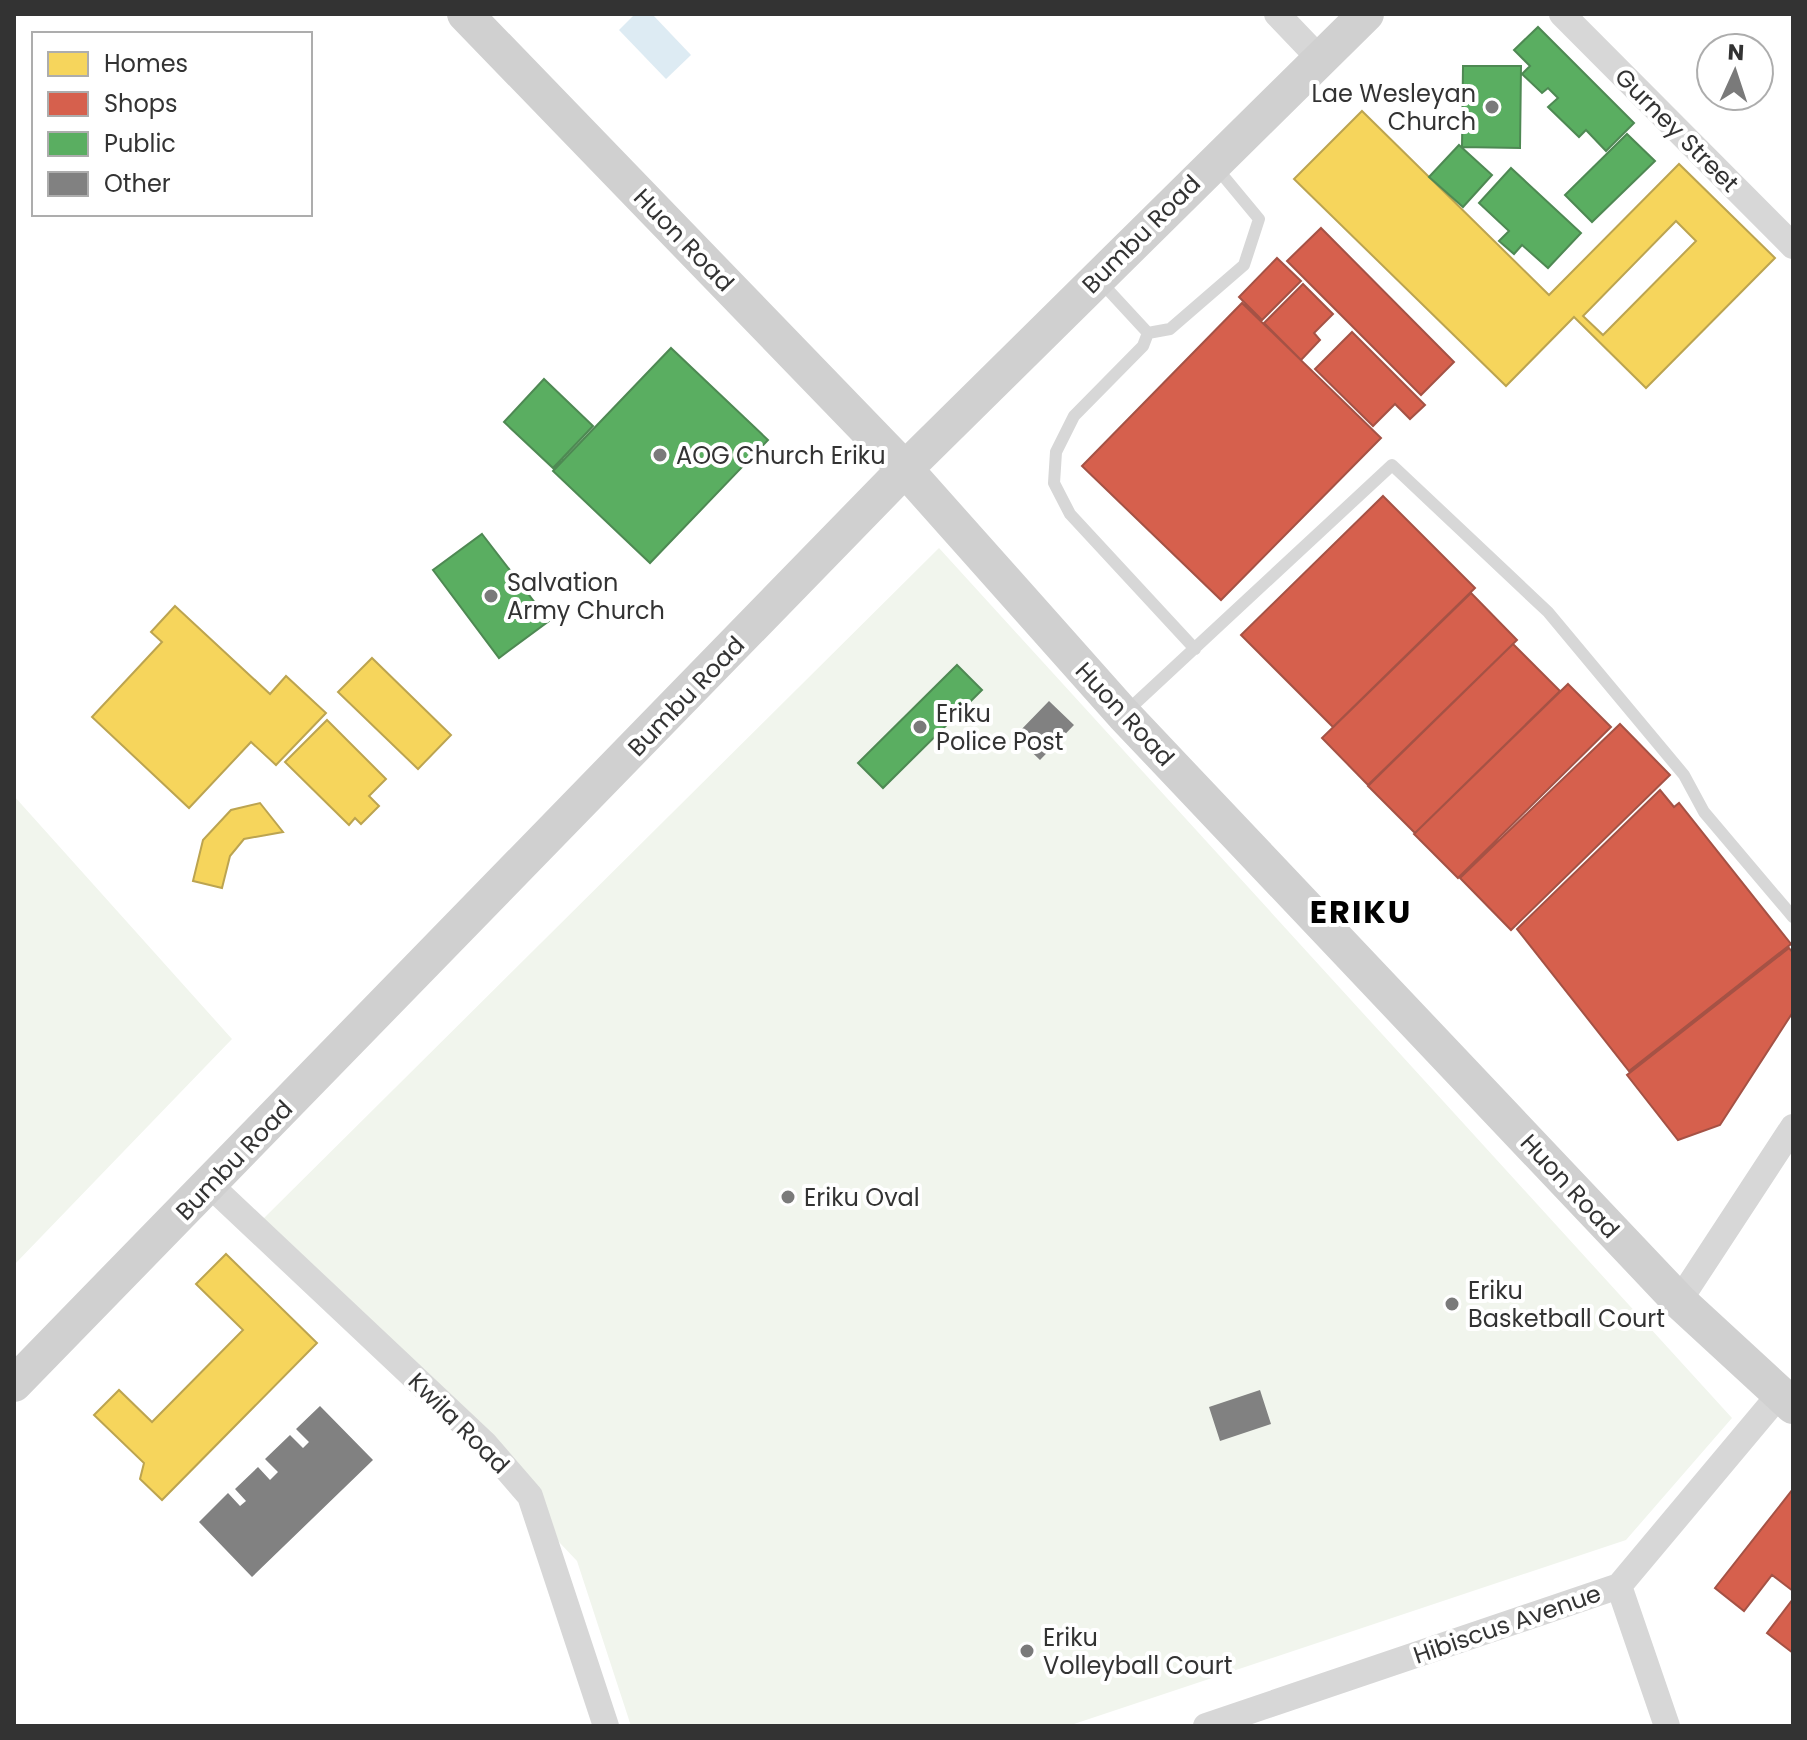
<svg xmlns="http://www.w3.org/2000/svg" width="1807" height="1740" viewBox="0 0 1807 1740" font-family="Poppins,sans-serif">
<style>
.green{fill:#f1f5ed}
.water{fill:#ddebf3}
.homes{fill:#f6d55c;stroke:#bca450;stroke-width:2;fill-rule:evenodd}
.shops{fill:#d6604d;stroke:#a55245;stroke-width:2}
.public{fill:#5aae61;stroke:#4e8953;stroke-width:2}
.building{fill:#818181}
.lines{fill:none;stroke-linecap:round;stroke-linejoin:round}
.lane{stroke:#d7d7d7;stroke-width:12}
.street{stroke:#d7d7d7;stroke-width:26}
.secondary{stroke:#d0d0d0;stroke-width:36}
.poi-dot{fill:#7a7a7a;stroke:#fff;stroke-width:3}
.labels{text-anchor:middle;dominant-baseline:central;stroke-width:8;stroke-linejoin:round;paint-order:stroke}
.poi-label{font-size:24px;fill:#333;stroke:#fff;text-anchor:start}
.street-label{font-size:24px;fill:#333;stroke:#fff}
.district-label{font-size:32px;font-weight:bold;letter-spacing:2px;fill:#000;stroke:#fff}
</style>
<rect width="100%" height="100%" fill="#fff"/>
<path class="green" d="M 939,548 L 1732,1418 L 1626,1540 L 1068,1726 L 631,1726 L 577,1561 L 258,1224 Z
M 14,796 L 232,1039 L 14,1265 Z"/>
<path class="water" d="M 635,14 L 652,14 L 691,55 L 666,79 L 619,30 Z"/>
<path class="homes" d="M 1362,111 L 1549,295 L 1679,164 L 1775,258 L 1646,388 L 1574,317 L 1506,386 L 1294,179 ZM 1676,221 L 1696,241 L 1603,335 L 1583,316 Z
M 175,606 L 270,694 L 286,676 L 326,713 L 276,765 L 251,742 L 189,808 L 92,717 L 162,642 L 151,632 Z
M 372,658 L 451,735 L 418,769 L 338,692 Z
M 327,720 L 386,779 L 369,796 L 379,806 L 361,824 L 355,818 L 349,825 L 285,762 Z
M 260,803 L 283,832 L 244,839 L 230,856 L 222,888 L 193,881 L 203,840 L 231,810 Z
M 226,1254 L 317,1343 L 162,1500 L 140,1479 L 144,1463 L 94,1415 L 119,1390 L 152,1422 L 243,1330 L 196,1284 Z"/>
<path class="shops" d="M 1321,228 L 1454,362 L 1421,395 L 1287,261 Z
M 1277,258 L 1301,281 L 1262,320 L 1239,297 Z
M 1303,284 L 1333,314 L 1314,333 L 1320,340 L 1301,360 L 1264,323 Z
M 1242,303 L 1381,438 L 1221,600 L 1082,466 Z
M 1352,332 L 1425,405 L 1410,419 L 1395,404 L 1373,426 L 1315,369 Z
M 1383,496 L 1475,588 L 1333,727 L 1241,635 Z
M 1471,593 L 1517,640 L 1368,785 L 1322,738 Z
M 1513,644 L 1560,691 L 1415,833 L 1368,786 Z
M 1568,684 L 1611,727 L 1458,878 L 1414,834 Z
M 1620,724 L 1670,775 L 1511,930 L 1460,878 Z
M 1660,790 L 1674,807 L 1679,803 L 1791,944 L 1629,1071 L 1517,929 Z
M 1789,948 L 1793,953 L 1793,1012 L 1720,1125 L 1678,1140 L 1627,1075 Z
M 1793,1489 L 1793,1591 L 1772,1575 L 1744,1611 L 1715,1588 Z
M 1793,1599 L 1793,1653 L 1767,1633 Z"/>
<path class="public" d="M 1538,27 L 1634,123 L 1606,151 L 1586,130 L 1579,137 L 1548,107 L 1558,98 L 1548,88 L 1542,93 L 1522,74 L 1530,66 L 1514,50 Z
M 1463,66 L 1521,66 L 1520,148 L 1462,147 Z
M 1627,134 L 1655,161 L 1592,222 L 1565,195 Z
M 1459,145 L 1492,175 L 1463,207 L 1429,177 Z
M 1511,168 L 1581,233 L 1548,268 L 1522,245 L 1514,254 L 1499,241 L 1509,231 L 1479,203 Z
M 671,348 L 768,440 L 650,563 L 553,471 Z
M 544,379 L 593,426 L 553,468 L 504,422 Z
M 482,534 L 549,621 L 499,658 L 433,570 Z
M 957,665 L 982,690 L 883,788 L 858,763 Z"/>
<path class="building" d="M 1049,701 L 1074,725 L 1040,760 L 1015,736 Z
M 1260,1390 L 1271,1424 L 1220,1441 L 1209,1407 Z
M 320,1406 L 373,1460 L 252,1577 L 199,1522 L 228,1493 L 240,1506 L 246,1501 L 235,1489 L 258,1467 L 270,1480 L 278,1472 L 265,1459 L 290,1435 L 303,1448 L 309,1442 L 296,1429 Z"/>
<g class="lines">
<path class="lane" d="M 1099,280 L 1148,333 L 1143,346 L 1074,416 L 1056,452 L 1054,483 L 1070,514 L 1195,649
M 1148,333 L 1170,329 L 1244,265 L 1259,219 L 1215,166
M 1126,712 L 1392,465 L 1548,612 L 1684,775 L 1704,812 L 1793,917"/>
<path class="street" d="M 1277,14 L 1320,59
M 1562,14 L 1793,246
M 210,1185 L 485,1444 L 530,1496 L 606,1726
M 1679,1301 L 1793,1127
M 1619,1586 L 1667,1726
M 1206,1726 L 1619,1586 L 1779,1395"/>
<path class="secondary" d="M 465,14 L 905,469 L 1124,715 L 1679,1301 L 1793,1406
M 14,1384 L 905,469 L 1366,14"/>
</g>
<g class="poi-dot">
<circle cx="1492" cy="107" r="8"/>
<circle cx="660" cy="455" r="8"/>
<circle cx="491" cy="596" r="8"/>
<circle cx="920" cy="727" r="8"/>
<circle cx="788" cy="1197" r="8"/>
<circle cx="1452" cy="1304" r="8"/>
<circle cx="1027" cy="1651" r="8"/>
</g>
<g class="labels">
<g class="poi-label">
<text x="1476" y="93" text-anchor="end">Lae Wesleyan<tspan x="1476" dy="28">Church</tspan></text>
<text x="676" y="455">AOG Church Eriku</text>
<text x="507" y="582">Salvation<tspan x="507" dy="28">Army Church</tspan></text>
<text x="936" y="713">Eriku<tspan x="936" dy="28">Police Post</tspan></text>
<text x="804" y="1197">Eriku Oval</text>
<text x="1468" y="1290">Eriku<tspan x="1468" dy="28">Basketball Court</tspan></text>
<text x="1043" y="1637">Eriku<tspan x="1043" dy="28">Volleyball Court</tspan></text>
</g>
<g class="street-label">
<text transform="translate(1677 130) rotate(45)">Gurney Street</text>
<text transform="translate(1141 234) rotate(-45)">Bumbu Road</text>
<text transform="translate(684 240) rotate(46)">Huon Road</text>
<text transform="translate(686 696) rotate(-46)">Bumbu Road</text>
<text transform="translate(1125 714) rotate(47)">Huon Road</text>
<text transform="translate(234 1160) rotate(-46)">Bumbu Road</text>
<text transform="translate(1570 1186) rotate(47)">Huon Road</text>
<text transform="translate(459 1423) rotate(45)">Kwila Road</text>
<text transform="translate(1507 1624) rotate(-19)">Hibiscus Avenue</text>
</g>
<g class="district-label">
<text x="1361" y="911">ERIKU</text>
</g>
</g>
<rect width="1807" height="1740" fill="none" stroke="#333333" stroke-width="32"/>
<rect x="32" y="32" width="280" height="184" fill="#ffffff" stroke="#adadad" stroke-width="2"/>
<rect x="48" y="52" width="40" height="24" fill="#f6d55c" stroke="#adadad" stroke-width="2"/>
<text x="104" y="72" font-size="24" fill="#333333">Homes</text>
<rect x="48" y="92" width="40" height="24" fill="#d6604d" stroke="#adadad" stroke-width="2"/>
<text x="104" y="112" font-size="24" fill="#333333">Shops</text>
<rect x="48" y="132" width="40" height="24" fill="#5aae61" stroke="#adadad" stroke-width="2"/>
<text x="104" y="152" font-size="24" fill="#333333">Public</text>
<rect x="48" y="172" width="40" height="24" fill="#818181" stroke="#adadad" stroke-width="2"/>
<text x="104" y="192" font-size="24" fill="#333333">Other</text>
<g transform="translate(1735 72) rotate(3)"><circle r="38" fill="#ffffff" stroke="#adadad" stroke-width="2"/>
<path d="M0-6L14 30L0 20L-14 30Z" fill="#7a7a7a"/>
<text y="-12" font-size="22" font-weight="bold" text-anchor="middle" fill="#333333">N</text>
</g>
</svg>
